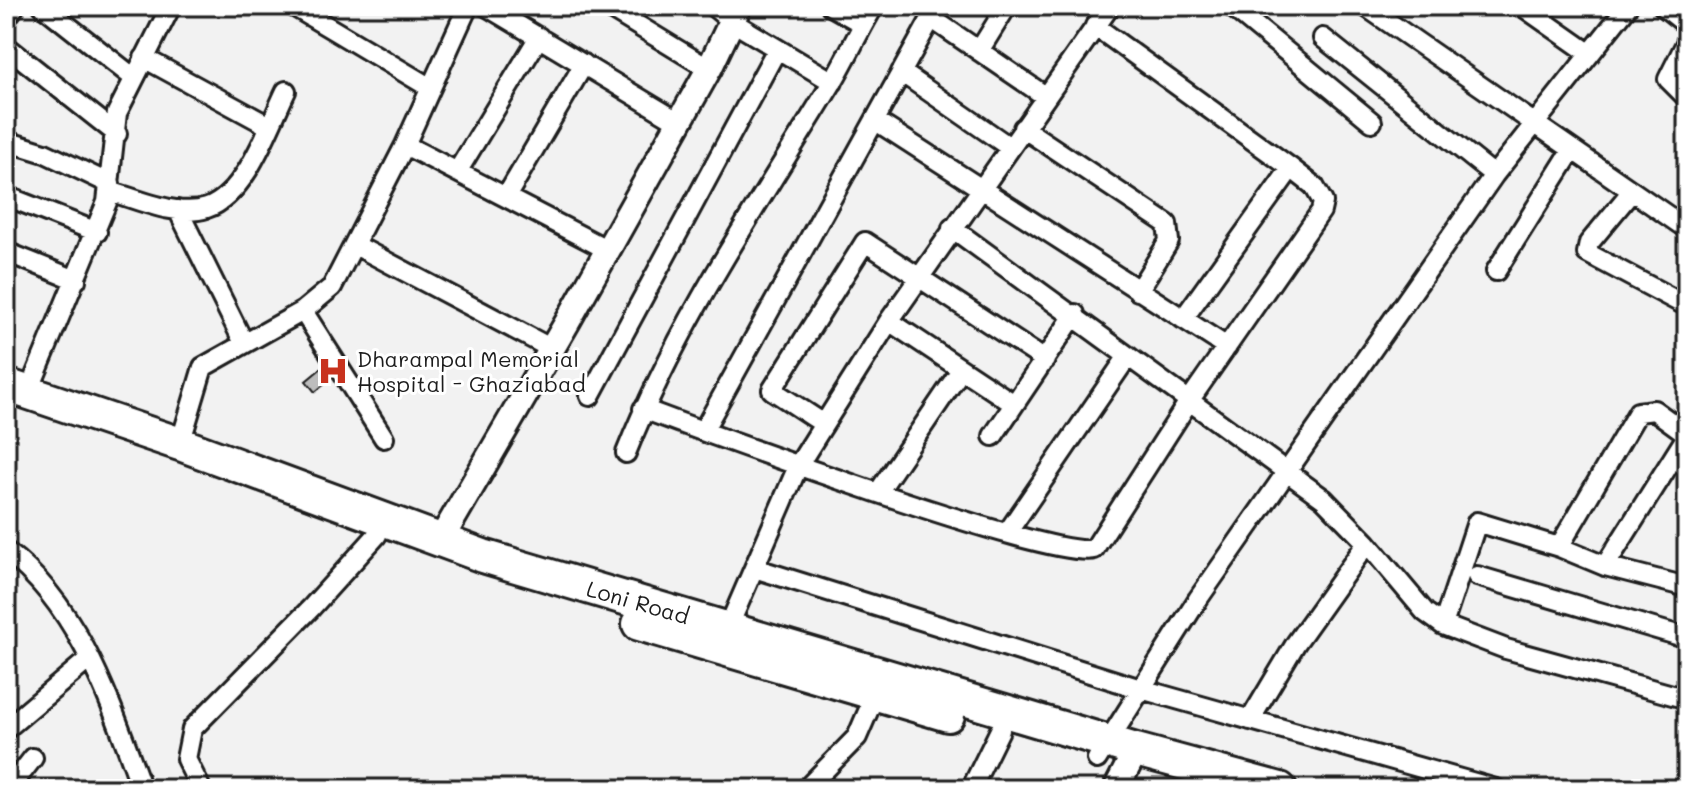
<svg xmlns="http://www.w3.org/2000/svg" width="1693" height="795" viewBox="0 0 1693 795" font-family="Mali,sans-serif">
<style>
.building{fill:#bdbdbd;stroke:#1c1c1c;stroke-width:2}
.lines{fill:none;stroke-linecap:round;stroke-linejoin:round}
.street-casing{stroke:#1c1c1c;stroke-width:24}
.secondary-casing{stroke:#1c1c1c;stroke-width:30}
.highway-casing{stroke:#1c1c1c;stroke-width:38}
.street{stroke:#fff;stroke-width:18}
.secondary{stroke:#fff;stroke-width:24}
.highway{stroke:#fff;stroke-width:32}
.labels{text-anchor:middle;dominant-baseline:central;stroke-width:6;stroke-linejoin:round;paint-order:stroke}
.poi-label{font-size:22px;fill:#1c1c1c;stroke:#fff;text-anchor:start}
.street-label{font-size:22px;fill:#1c1c1c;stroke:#fff}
</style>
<rect width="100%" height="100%" fill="#f2f2f2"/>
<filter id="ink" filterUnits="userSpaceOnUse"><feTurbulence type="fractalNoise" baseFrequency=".0125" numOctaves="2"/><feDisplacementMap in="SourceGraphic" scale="16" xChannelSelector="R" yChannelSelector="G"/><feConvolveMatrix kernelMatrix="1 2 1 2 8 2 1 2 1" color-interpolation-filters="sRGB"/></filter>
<g filter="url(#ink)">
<path class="building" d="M 324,366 L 332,378 L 315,392 L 306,381 Z"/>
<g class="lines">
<g class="street-casing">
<path id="street" d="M 43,6 L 134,78
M 293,6 L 429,87
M 486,6 L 679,122
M 606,6 L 709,69
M 713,6 L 731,21 L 833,82
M 831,6 L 863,24
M 1231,6 L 1372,122
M 1365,6 L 1687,229
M 1522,6 L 1589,53
M 1663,6 L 1687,25
M 931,18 L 1045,96
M 6,19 L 15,6
M 1323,38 L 1494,175
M 1687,41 L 1668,79 L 1687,98
M 6,46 L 117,134
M 979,51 L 1007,6
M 144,58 L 269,126
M 901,72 L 1008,146
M 876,121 L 1227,347
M 1023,128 L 1167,224 L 1169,241 L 1138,291
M 6,141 L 45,153 L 110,184
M 405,145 L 608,250
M 457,172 L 539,37
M 109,191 C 137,199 178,218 207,208 C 246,195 269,126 286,91
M 1632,191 L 1589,243 L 1587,253 L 1681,303
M 6,196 L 97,232
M 506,197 L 584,64
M 178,210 L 244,343
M 952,228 L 1324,499 L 1367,543 L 1425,612 L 1443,625 L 1506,649 L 1687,699
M 355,245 L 552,349
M 6,252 L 76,280
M 1496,271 L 1572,150
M 303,311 L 384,438
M 1183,319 L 1291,168
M 889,321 L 1014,404
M 28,393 L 107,202 L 117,113 L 171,6
M 590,396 L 777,49
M 643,409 C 704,432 1055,562 1094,549 L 1189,401 L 1321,211 L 1323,202 L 1314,186 L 1291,168 L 1095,26
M 824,424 L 772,390 L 865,242 L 1045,360
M 703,431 L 938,6
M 993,436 L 1075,314
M 180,444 L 203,367 L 303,311 L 332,287 L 405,145 L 468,6
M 626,453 C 678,322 757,206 830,86 C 846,60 858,32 874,6
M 879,491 L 961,370
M 1007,533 L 1128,356
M 1559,547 L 1638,412 L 1654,410 L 1687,434
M 6,551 C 81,607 111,705 142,789
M 1605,566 L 1687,436
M 754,568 L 1141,689 L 1496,789
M 1477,576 L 1687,638
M 1443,625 L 1477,522 L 1559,547 L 1605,566 L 1687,587
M 728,628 L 799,464 L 889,321 L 1110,6
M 1250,720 L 1296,643 L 1367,543
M 6,729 L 89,659
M 1097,759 L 1198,599 L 1494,175 L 1628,6
M 9,789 L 33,758
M 201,789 L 186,759 L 192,729 L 311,608 L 377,535
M 806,789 L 857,737 L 879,686
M 971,789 L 1000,730"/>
</g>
<g class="secondary-casing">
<path id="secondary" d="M 440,541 L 568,321 L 709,69 L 739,6
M 1116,789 L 1136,750"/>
</g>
<g class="highway-casing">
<path id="highway" d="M 6,385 L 180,444 L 483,556 L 1136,750 L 1280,789
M 639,624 L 948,715"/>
</g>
<use href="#street" class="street"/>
<use href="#secondary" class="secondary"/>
<use href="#highway" class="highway"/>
</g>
</g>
<defs>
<g id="hospital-bare" transform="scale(2.4)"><path d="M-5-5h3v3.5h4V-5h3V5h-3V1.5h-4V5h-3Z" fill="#c8321e" stroke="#fff" stroke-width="2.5" paint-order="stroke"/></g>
</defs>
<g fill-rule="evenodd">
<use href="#hospital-bare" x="333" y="371"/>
</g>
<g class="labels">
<g class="poi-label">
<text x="357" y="358">Dharampal Memorial<tspan x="357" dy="25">Hospital - Ghaziabad</tspan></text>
</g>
<g class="street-label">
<text transform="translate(638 602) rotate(16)">Loni Road</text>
</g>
</g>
<rect width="1693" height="795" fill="none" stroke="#fff" stroke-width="32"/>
<rect x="16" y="16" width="1661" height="763" fill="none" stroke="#1c1c1c" stroke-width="3" filter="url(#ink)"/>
</svg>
